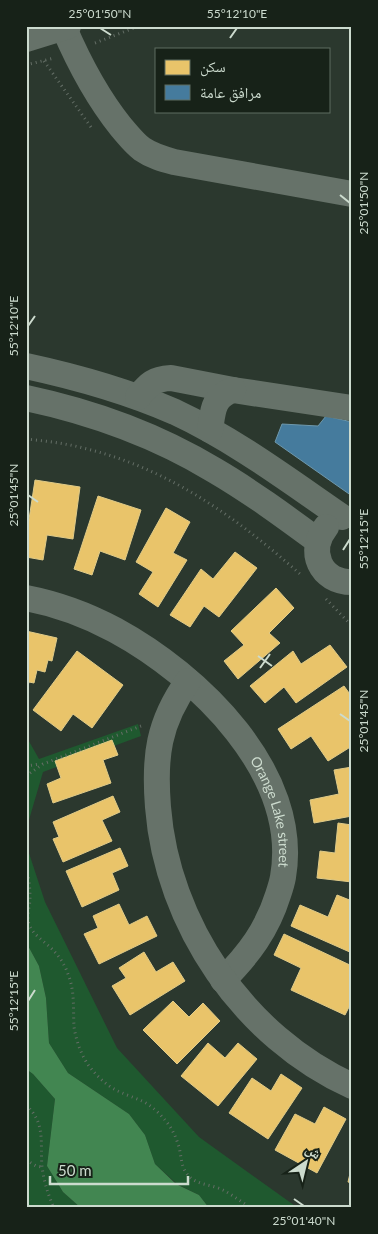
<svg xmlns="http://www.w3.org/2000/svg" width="378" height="1234" viewBox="0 0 378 1234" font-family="Lato,'Noto Naskh Arabic',sans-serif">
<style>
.green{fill:#1f592f}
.water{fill:#428651}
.homes{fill:#e9c46a;stroke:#e0cb88}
.public{fill:#457b9d;stroke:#6e98ac}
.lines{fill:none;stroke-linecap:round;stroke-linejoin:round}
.path{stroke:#646e66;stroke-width:3;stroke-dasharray:1 4;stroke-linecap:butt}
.minor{stroke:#667269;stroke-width:26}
.ticks{fill:none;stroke:#ccdbce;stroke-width:2}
.labels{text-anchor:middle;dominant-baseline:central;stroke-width:5;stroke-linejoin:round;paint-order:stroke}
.street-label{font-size:14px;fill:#ccdbce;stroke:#172218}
.neatline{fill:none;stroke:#ccdbce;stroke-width:2}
.ticks-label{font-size:12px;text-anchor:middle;fill:#ccdbce}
</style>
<rect width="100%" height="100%" fill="#2b382e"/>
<path class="green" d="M 138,724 L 141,736 L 43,772 L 26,830 L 26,736 L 39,759 Z
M 26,844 L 45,902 L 117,1048 L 199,1137 L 298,1208 L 209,1208 L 199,1195 L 177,1184 L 155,1164 L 145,1135 L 129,1114 L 68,1073 L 49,1043 L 46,998 L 39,966 L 26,942 Z
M 26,1069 L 33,1074 L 55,1099 L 47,1166 L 63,1192 L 81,1208 L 26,1208 Z"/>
<path class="water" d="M 26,942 L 39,966 L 46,998 L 49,1043 L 68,1073 L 129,1114 L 145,1135 L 155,1164 L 176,1184 L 199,1195 L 209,1208 L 81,1208 L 63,1192 L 47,1166 L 55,1099 L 33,1074 L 26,1069 Z"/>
<path class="homes" d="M 35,480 L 80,487 L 73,539 L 47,535 L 43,560 L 26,557 L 26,539 Z
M 98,496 L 141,510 L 125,560 L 100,551 L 92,575 L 74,569 Z
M 166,508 L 190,522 L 173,553 L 187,560 L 158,607 L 139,594 L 153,572 L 136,562 Z
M 235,552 L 257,568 L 219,617 L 204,606 L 190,627 L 170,615 L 201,569 L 213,579 Z
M 276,588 L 294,608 L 269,633 L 280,643 L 238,679 L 224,661 L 244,645 L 231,631 Z
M 26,631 L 57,638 L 52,661 L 48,660 L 45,672 L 37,670 L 34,683 L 29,682 L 26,694 Z
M 330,645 L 347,667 L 296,703 L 284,687 L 265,703 L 250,686 L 293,651 L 301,664 Z
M 77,651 L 123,685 L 92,728 L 73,714 L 61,731 L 33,710 Z
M 344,686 L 352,697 L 352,746 L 328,761 L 311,736 L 291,749 L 278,729 Z
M 112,740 L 118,755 L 103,760 L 111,783 L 53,803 L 47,784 L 61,778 L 55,761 Z
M 352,767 L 352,816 L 314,823 L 310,800 L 339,794 L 334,770 Z
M 113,796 L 120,812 L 102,820 L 112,841 L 63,862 L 53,839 L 59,837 L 53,822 Z
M 338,823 L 352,825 L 352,882 L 317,878 L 320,851 L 335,853 Z
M 120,848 L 128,866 L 112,873 L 119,890 L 82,907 L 66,871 Z
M 337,895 L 352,901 L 352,953 L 291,926 L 300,905 L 328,917 Z
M 119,904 L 129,925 L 147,916 L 157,936 L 99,964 L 84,934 L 98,928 L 93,916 Z
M 284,934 L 352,966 L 352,1001 L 345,1015 L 291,990 L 301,968 L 274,955 Z
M 144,952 L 156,972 L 173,962 L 185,981 L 130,1015 L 112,986 L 126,978 L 119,968 Z
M 173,1001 L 189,1017 L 203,1003 L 220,1021 L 177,1064 L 143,1030 Z
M 208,1043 L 225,1058 L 238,1043 L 257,1059 L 218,1106 L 181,1076 Z
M 281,1074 L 302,1088 L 268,1139 L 229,1113 L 252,1078 L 271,1091 Z
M 324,1107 L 346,1119 L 317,1173 L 275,1150 L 295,1114 L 315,1124 Z
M 352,1165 L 352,1183 L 348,1182 Z"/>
<path class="public" d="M 326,416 L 352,422 L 352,496 L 275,442 L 282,424 L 318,426 Z"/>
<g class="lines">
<path class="path" d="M 95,43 L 139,26
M 44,61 L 93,130
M 26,65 L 54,58
M 26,439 C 45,441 64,443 83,448 C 168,468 236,517 300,574
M 326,599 L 352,626
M 26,766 L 40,764
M 26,776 L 43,764 L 141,726
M 26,868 C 29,877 30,888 30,898 C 30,907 26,915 29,924 C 33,935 44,941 52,949 C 59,956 65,965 68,974 C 75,991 73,1009 74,1027 C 76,1040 81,1055 89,1066 C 96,1075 104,1083 114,1089 C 123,1094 133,1097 142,1101 C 151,1105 159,1113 165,1120 C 172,1128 176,1137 179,1147 C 181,1155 181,1162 184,1169 C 192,1186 209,1183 223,1190 C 233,1195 242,1203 252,1208
M 26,1105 C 46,1123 40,1143 42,1167 C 44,1181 48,1195 54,1208
M 26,1160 L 36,1166 L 42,1167"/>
<g class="minor">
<path d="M 64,28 C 79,63 97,97 121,127 C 128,135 134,143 142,149 C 152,156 163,159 174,162 L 352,194"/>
<path d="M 26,39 L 68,26"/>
<path d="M 26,366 C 77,377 127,391 175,412 C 235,440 288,480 342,517"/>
<path d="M 138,397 C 149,384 153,379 171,378 L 233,390 L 352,408"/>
<path d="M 26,398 C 92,412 156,435 214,470 C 250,491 284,516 318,541"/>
<path d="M 210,430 C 213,412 212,397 233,390"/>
<path d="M 326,527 C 307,551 320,582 352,582"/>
<path id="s1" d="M 26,598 C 57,604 87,615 115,630 C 198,675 301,773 283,877 C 282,883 280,889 278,895 C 267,930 249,954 223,980"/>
<path d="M 188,681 C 158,723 154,757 158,807 C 167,924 244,1037 352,1086"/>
</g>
</g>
<path class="ticks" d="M 100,28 L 111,35M 230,38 L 237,28M 340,195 L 350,203M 28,326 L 35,316M 28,495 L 38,502M 343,550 L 350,539M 258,656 L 272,666M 260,668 L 270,654M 340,714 L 350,721M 28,1001 L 35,990M 294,1199 L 304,1206"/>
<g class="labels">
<g class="street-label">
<text stroke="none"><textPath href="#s1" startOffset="344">Orange Lake street</textPath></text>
</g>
</g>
<rect width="378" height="1234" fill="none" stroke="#172218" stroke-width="55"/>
<rect x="155" y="48" width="175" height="65" fill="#172218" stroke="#5f6c61"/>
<rect x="165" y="60" width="25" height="15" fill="#e9c46a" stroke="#5f6c61"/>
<text x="200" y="72" font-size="15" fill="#ccdbce">سكن</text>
<rect x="165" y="85" width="25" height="15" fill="#457b9d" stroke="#5f6c61"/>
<text x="200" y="98" font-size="15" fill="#ccdbce">مرافق عامة</text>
<g transform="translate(306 1162) rotate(35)" stroke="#172218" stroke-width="4" paint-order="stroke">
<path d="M0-4L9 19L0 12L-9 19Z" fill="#ccdbce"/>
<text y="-8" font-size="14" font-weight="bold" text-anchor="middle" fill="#ccdbce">ش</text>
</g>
<path d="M50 1176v8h138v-8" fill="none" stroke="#ccdbce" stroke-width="2.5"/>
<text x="58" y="1176" font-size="15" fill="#ccdbce" stroke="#172218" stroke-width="4" paint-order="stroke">50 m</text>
<rect x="28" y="28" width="322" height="1178" class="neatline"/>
<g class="ticks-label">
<text x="100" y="18">25°01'50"N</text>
<text x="237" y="18">55°12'10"E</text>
<text transform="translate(364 203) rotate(-90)" y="4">25°01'50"N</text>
<text transform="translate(14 326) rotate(-90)" y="4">55°12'10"E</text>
<text transform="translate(14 495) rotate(-90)" y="4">25°01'45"N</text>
<text transform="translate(364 539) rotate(-90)" y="4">55°12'15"E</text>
<text transform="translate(364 721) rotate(-90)" y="4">25°01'45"N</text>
<text transform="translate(14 1001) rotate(-90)" y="4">55°12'15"E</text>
<text x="304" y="1225">25°01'40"N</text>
</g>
</svg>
